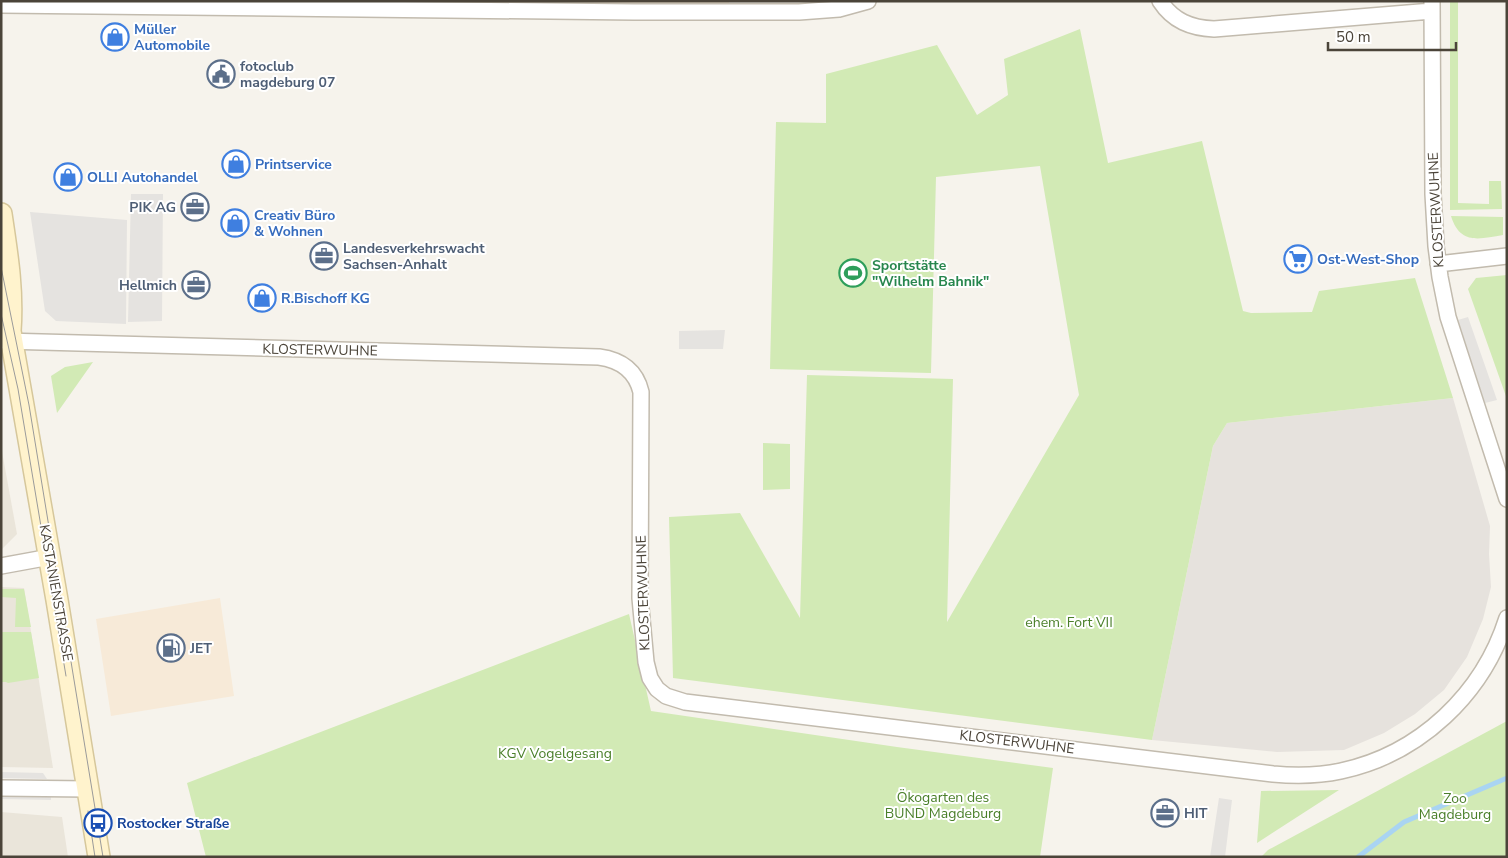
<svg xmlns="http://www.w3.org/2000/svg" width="1508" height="858" viewBox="0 0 1508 858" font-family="'Nunito Sans',sans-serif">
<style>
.residential{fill:#eae5da}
.commercial{fill:#f7ead8}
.industrial{fill:#e6e2dd}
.green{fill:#d2eab5}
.parking{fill:#e5e3e0}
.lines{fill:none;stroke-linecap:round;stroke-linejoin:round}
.stream{stroke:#a9d4f2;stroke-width:5}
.minor-casing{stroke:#c2bbae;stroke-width:18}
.secondary-casing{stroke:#d6c79b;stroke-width:24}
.minor{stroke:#fff;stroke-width:15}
.secondary{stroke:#fff3cd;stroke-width:21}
.tram{stroke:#9a9a9a;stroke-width:1}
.labels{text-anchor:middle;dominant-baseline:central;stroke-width:4;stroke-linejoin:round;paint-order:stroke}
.shop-label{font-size:14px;font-weight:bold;fill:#366cbe;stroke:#fff;text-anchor:start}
.service-label{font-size:14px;font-weight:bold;fill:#4e5e75;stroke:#fff;text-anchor:start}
.street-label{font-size:14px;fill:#4b4439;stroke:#fff}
.leisure-label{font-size:14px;font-weight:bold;fill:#27864d;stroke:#fff;text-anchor:start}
.park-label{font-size:14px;fill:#4a7f2a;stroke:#fff}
.transit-label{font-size:14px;font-weight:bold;fill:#164399;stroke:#fff;text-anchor:start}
</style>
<rect width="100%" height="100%" fill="#f6f3ec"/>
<path class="residential" d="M 1,446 L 17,534 L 2,549 L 1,549 Z
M 1,587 L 24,588 L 53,768 L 1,767 Z
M 1,812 L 62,817 L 68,857 L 1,857 Z"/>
<path class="commercial" d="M 339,1 L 729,1 L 729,6 Z
M 220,598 L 234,696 L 111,716 L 96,619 Z"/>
<path class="industrial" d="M 1453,398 L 1490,526 L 1489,554 L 1491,587 L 1483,619 L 1467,657 L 1444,690 L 1415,714 L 1384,733 L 1344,750 L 1277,752 L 1152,740 L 1213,446 L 1227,423 Z"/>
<path class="green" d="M 1450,1 L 1458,1 L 1458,203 L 1489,204 L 1489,181 L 1501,181 L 1502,209 L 1450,210 Z
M 1080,29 L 1108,163 L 1202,141 L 1243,311 L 1251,313 L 1312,312 L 1319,291 L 1415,278 L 1453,398 L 1227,423 L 1213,446 L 1152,740 L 673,678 L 669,517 L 740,513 L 800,618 L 807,375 L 953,379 L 947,622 L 1079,395 L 1040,166 L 936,177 L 931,373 L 770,369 L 776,122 L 826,123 L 826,74 L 937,45 L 977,115 L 1008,95 L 1004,59 Z
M 1451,216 L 1503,217 L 1503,235 C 1479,239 1460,245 1451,216 Z
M 1507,275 L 1507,399 L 1468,289 L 1476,278 Z
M 93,362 L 57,413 L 51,376 L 65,367 Z
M 763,443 L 790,444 L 790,489 L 763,490 Z
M 1,589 L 24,589 L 31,627 L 15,627 L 16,598 L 1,597 Z
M 629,614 L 651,711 L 897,747 L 1053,768 L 1040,857 L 206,857 L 187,783 Z
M 1,632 L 31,632 L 39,678 L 8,683 L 6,682 L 1,682 Z
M 1507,721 L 1507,857 L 1261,857 L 1268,850 Z
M 1339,790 L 1257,843 L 1261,791 Z"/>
<path class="parking" d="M 131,194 L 163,194 L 162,321 L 128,322 Z
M 30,212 L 127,220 L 126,324 L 56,321 L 45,311 Z
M 1468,317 L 1497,400 L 1485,403 L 1458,320 Z
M 725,330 L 723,349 L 679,349 L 679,331 Z
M 1,772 L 43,773 L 47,779 L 1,778 Z
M 1,794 L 51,795 L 51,800 L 1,799 Z
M 1219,798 L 1232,800 L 1225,857 L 1210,857 Z"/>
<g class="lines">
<path class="stream" d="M 1358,857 L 1404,822 L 1507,778"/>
<g class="minor-casing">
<path id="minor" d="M 1160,1 C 1173,21 1191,28 1214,29 L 1432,11
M 1432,1 L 1433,194 L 1436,246 L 1440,277 L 1448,317 L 1507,499
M 1,5 L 634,12 L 799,12 L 839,9 L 868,1
M 1438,264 L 1507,256
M 4,341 L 599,357 C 621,360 636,371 641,392 L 640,598 L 646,662 L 650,678 L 657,689 L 666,696 L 685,702 L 1273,774 C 1295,776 1318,776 1341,771 C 1420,754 1483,694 1507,618
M 1,566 L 50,557
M 1,788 L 88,789"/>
</g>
<g class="secondary-casing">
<path id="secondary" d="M 1,214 C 7,254 13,290 10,331 L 57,600 L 99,857"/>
</g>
<use href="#minor" class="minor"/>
<use href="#secondary" class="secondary"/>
<path class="tram" d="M 1,267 L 29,405 L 103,857
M 1,314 L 18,389 L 66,676
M 88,811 L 95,857"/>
</g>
<defs>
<g id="shop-ring" transform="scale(1.4375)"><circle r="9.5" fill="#fff" stroke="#3f7fe0" stroke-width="1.5"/><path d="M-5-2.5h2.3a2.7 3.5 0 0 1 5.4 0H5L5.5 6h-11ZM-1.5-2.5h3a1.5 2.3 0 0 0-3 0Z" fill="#3f7fe0"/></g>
<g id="civic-ring" transform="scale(1.4375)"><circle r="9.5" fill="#fff" stroke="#5c6f8a" stroke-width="1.5"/><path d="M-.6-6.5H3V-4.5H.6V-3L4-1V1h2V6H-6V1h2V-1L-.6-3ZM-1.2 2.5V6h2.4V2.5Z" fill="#5c6f8a"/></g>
<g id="office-ring" transform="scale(1.4375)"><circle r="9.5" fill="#fff" stroke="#5c6f8a" stroke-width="1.5"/><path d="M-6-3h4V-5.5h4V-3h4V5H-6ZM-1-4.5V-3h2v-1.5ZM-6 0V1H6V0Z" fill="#5c6f8a"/></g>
<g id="supermarket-ring" transform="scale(1.4375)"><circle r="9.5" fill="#fff" stroke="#3f7fe0" stroke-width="1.5"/><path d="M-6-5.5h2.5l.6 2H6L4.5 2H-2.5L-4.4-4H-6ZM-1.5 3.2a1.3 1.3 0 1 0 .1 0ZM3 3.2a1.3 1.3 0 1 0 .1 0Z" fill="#3f7fe0"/></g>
<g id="stadium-ring" transform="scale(1.4375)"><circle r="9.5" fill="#fff" stroke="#2e9e5b" stroke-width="1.5"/><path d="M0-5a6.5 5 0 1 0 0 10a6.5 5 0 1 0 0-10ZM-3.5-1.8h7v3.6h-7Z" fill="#2e9e5b"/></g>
<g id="fuel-ring" transform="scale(1.4375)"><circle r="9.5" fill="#fff" stroke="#5c6f8a" stroke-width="1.5"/><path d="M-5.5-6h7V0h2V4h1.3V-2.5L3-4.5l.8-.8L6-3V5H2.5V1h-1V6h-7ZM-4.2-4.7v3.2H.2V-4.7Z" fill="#5c6f8a"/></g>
<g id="bus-ring" transform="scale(1.4375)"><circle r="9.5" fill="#fff" stroke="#1a4fb4" stroke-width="1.5"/><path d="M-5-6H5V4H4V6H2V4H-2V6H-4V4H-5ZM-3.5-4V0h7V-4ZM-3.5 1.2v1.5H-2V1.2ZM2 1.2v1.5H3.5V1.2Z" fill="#1a4fb4"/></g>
</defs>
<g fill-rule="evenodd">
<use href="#shop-ring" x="115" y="37"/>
<use href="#civic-ring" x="221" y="74"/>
<use href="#shop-ring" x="236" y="164"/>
<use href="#shop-ring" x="68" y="177"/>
<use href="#office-ring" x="195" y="207"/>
<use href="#shop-ring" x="235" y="223"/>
<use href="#office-ring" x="324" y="256"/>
<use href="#supermarket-ring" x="1298" y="259"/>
<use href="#stadium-ring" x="853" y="273"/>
<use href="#office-ring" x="196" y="285"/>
<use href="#shop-ring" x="262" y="298"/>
<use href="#fuel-ring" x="171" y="648"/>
<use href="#office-ring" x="1165" y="813"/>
<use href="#bus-ring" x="98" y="823"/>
</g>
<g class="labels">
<g class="shop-label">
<text x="134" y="29">Müller<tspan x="134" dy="16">Automobile</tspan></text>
<text x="255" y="164">Printservice</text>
<text x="87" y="177">OLLI Autohandel</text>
<text x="254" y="215">Creativ Büro<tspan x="254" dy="16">&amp; Wohnen</tspan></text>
<text x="1317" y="259">Ost-West-Shop</text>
<text x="281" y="298">R.Bischoff KG</text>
</g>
<g class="service-label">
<text x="240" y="66">fotoclub<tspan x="240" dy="16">magdeburg 07</tspan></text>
<text x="176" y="207" text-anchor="end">PIK AG</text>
<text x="343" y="248">Landesverkehrswacht<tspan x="343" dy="16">Sachsen-Anhalt</tspan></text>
<text x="177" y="285" text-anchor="end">Hellmich</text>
<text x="190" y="648">JET</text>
<text x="1184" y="813">HIT</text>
</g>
<g class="street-label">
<text transform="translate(1436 210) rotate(-93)">KLOSTERWUHNE</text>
<text transform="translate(320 350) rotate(1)">KLOSTERWUHNE</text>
<text transform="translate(56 593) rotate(80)">KASTANIENSTRASSE</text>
<text transform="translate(643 593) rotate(-92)">KLOSTERWUHNE</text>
<text transform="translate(1017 742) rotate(7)">KLOSTERWUHNE</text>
</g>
<g class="leisure-label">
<text x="872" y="265">Sportstätte<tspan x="872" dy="16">"Wilhelm Bahnik"</tspan></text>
</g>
<g class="park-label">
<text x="1069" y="622">ehem. Fort VII</text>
<text x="555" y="753">KGV Vogelgesang</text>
<text x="943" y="797">Ökogarten des<tspan x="943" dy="16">BUND Magdeburg</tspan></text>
<text x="1455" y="798">Zoo<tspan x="1455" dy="16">Magdeburg</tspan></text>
</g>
<g class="transit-label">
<text x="117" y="823">Rostocker Straße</text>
</g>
</g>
<rect width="1508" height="858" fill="none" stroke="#4b4439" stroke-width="5"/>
<path d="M1328 42v8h128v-8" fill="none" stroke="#4b4439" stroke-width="2.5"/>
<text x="1336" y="42" font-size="15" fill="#4b4439" stroke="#ffffff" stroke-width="4" paint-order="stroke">50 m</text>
</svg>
